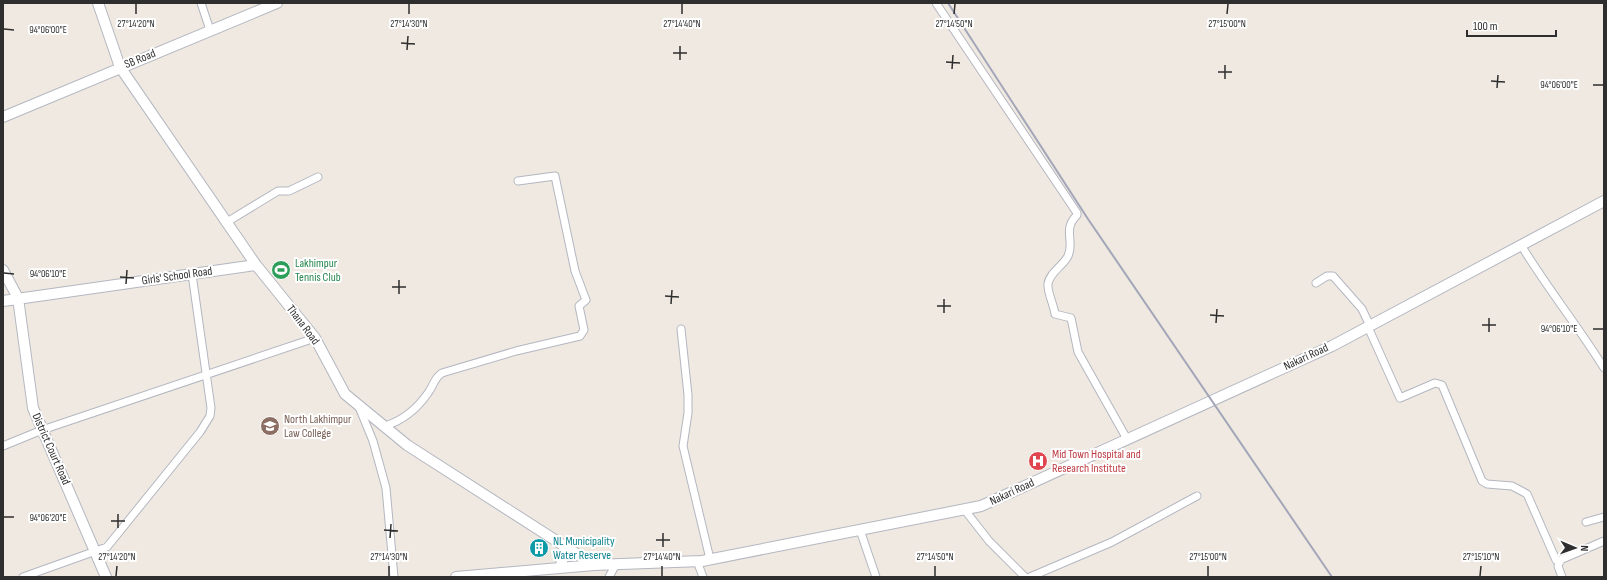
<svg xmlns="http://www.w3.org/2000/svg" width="1607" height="580" viewBox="0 0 1607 580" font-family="'Sofia Sans Condensed',sans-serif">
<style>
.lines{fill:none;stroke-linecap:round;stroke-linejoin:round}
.street-casing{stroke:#b4b7c1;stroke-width:9}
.secondary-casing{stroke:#b4b7c1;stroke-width:12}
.street{stroke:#fff;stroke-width:7}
.secondary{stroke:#fff;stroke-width:10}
.rail{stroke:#a3a6b8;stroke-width:2}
.ticks{fill:none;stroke:#2e2e2e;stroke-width:1.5}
.labels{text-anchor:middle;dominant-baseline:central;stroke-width:4;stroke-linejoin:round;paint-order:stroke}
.street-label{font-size:12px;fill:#2e2e2e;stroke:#fff}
.leisure-label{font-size:12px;fill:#27864d;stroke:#fff;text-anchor:start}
.education-label{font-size:12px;fill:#785e54;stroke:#fff;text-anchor:start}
.health-label{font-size:12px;fill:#be3a42;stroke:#fff;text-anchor:start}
.culture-label{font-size:12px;fill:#0d838f;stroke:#fff;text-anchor:start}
.ticks-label{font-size:10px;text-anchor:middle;fill:#2e2e2e;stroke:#fff;stroke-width:4;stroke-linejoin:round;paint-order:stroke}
</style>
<rect width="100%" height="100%" fill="#efe9e1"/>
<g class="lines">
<g class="street-casing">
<path id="street" d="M 201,3 L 210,30
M 936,3 L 1077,213 L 1077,215 C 1062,230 1075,241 1068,256 C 1064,265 1049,273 1048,284 C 1047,292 1054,305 1055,314 L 1071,318 L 1078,352 L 1127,439
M 227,222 L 278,191 L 289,191 L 318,177
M 1521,245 C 1547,288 1578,326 1604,368
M 1316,283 L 1327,276 L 1333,276 L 1362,309 L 1370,326
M 1368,327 L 1400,398 L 1435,383 L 1442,385 L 1482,481 L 1487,484 L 1512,486 L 1527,494 L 1556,560 L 1560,562
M 681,329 L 688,395 L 688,413 L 683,446 L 710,559
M 359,407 L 373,441 L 386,488 L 394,577
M 385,426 C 404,420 417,409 428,393 C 434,385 434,378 442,373 L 516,351 L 580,336 L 584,330 L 579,306 L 586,300 L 575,271 L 555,176 L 518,181
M 3,446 L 42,430 L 315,338
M 964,509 L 989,541 L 1025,577
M 1586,522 L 1604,517
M 860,530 L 876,577
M 697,561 L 703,577
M 23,577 L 107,547 L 200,432 L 210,416 L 211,408 L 192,274
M 609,577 L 616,564
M 1030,577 L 1112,542 L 1197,496
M 1562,577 L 1558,566 L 1560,560 L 1604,541"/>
</g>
<g class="secondary-casing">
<path id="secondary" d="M 98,3 L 120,67 L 256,265 L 315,338 L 345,394 L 407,445 L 594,565
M 3,117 L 277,3
M 3,270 L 18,298 L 33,408 L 106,577
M 3,301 L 256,265
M 560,568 L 566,547
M 456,577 L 594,565 L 702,561 L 981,506 L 1332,346 L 1604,201"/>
</g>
<use href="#street" class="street"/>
<use href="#secondary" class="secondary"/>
<path class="rail" d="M 948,3 L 1088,219 L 1332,577"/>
</g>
<path class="ticks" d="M 136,14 L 136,4M 409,14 L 409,4M 682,14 L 682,4M 954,14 L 955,4M 1227,14 L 1228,4M 4,29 L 14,30M 401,43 L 415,44M 407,50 L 408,36M 673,53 L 687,53M 680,60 L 680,46M 946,62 L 960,63M 952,69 L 953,55M 1218,72 L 1232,72M 1225,79 L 1225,65M 1491,81 L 1505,82M 1593,85 L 1603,85M 1497,88 L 1498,75M 4,273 L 14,274M 120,277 L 134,278M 126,284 L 127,270M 392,287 L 406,287M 399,294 L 399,280M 665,296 L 679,297M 671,304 L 672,290M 937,306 L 951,306M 944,313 L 944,299M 1210,315 L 1224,316M 1216,323 L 1217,309M 1482,325 L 1496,325M 1593,329 L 1603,329M 1489,332 L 1489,318M 4,517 L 14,517M 111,521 L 125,521M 118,528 L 118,514M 384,530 L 398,531M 390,538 L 391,524M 656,540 L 670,540M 663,547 L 663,533M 116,576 L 117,566M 389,576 L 389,566M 662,576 L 662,566M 935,576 L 935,566M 1208,576 L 1208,566M 1480,576 L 1481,566"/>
<defs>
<g id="stadium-disc" transform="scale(1)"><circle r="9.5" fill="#2e9e5b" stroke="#fff"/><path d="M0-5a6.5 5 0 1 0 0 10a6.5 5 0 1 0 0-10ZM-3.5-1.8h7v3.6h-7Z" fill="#fff"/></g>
<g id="university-disc" transform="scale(1)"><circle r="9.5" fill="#8d6e63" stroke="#fff"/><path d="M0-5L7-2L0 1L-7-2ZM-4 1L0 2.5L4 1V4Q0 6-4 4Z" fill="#fff"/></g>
<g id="hospital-disc" transform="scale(1)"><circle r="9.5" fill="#e0444e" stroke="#fff"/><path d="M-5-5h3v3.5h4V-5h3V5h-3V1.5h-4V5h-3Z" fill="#fff"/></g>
<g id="building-disc" transform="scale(1)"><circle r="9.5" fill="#0f9aa8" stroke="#fff"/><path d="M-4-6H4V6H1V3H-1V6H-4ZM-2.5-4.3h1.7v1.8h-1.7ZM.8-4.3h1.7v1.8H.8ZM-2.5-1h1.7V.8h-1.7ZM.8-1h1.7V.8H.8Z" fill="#fff"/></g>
</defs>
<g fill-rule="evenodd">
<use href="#stadium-disc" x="281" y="270"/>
<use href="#university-disc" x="270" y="426"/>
<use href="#hospital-disc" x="1038" y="461"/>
<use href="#building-disc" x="539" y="548"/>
</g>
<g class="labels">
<g class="street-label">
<text transform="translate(140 59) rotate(-22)">SB Road</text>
<text transform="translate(177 276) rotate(-8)">Girls' School Road</text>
<text transform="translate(303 325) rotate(53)">Thana Road</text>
<text transform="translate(1306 357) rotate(-25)">Nakari Road</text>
<text transform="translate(51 449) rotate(66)">District Court Road</text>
<text transform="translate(1012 492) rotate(-25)">Nakari Road</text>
</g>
<g class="leisure-label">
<text x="295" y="263">Lakhimpur<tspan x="295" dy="14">Tennis Club</tspan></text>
</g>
<g class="education-label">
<text x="284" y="419">North Lakhimpur<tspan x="284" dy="14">Law College</tspan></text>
</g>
<g class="health-label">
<text x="1052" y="454">Mid Town Hospital and<tspan x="1052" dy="14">Research Institute</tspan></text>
</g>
<g class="culture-label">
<text x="553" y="541">NL Municipality<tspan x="553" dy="14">Water Reserve</tspan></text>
</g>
</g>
<g class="ticks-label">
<text x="136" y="27">27°14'20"N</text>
<text x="409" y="27">27°14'30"N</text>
<text x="682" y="27">27°14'40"N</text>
<text x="954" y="27">27°14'50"N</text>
<text x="1227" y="27">27°15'00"N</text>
<text x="48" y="33">94°06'00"E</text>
<text x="1559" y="88">94°06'00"E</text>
<text x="48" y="277">94°06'10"E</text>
<text x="1559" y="332">94°06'10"E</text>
<text x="48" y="521">94°06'20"E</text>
<text x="117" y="560">27°14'20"N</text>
<text x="389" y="560">27°14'30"N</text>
<text x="662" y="560">27°14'40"N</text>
<text x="935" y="560">27°14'50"N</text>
<text x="1208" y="560">27°15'00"N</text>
<text x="1481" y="560">27°15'10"N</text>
</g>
<rect width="1607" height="580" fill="none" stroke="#2e2e2e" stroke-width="8"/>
<g transform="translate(1575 548) rotate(92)" stroke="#ffffff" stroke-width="3" paint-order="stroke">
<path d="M0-3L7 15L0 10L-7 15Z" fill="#2e2e2e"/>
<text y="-6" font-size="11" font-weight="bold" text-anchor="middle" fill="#2e2e2e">N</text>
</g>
<path d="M1467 30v6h89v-6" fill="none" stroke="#2e2e2e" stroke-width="2"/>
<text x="1473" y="30" font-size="12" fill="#2e2e2e" stroke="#ffffff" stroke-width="3" paint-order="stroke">100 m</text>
</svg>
